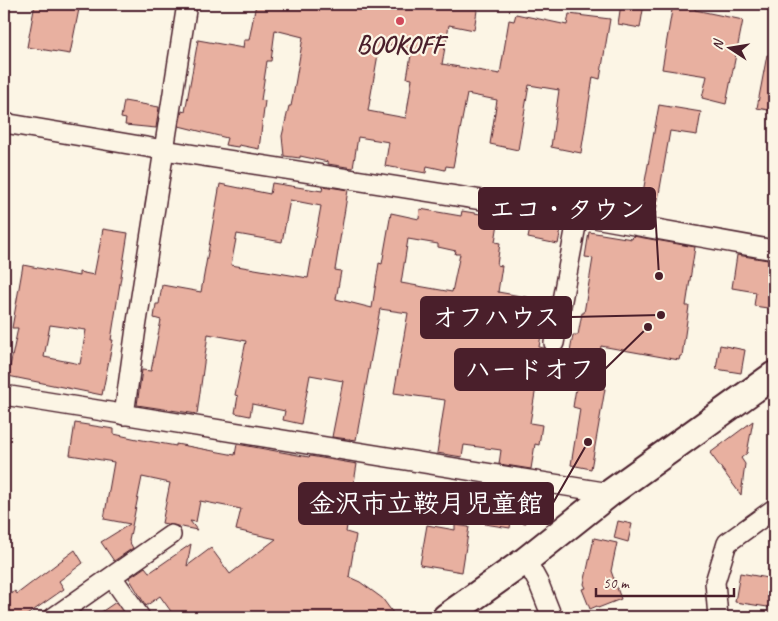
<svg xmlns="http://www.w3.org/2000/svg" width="778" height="621" font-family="Caveat,'Klee One',sans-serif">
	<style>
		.building { fill: #e8b0a0; stroke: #4a1f2b; fill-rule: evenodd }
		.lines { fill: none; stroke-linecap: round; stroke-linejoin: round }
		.street-casing { stroke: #4a1f2b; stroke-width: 22 }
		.secondary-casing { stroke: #4a1f2b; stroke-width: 30 }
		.street { stroke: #fcf5e5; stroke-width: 19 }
		.secondary { stroke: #fcf5e5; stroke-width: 26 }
		.poi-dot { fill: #d1495b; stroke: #fcf5e5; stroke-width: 2 }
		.labels { text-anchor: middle; stroke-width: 4.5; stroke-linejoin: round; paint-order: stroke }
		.poi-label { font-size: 25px; font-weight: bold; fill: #4a1f2b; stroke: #fcf5e5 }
		.leader { fill: none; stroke: #4a1f2b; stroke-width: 2 }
		.callout-dot { fill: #4a1f2b; stroke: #fcf5e5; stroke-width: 2 }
		.callout { fill: #4a1f2b; stroke: #4a1f2b; stroke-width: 2 }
		.callout-label { font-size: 26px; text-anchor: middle; font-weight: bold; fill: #fff }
	</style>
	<rect width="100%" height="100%" fill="#fcf5e5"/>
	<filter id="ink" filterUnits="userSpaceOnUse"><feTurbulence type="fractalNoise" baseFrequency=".02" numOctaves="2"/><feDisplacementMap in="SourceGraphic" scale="10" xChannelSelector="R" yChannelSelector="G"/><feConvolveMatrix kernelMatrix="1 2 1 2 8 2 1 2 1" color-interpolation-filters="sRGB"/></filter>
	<g filter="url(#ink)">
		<g class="building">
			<path d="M35 4H51L79 9 70 54 27 47Z"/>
			<path d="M256 4H478L474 30 449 25 442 64 500 74 509 20 514 21 516 14 567 25 569 14 610 19 600 79 593 77 581 153 551 147 559 90 529 85 518 150 490 144 497 100 467 94 453 167 446 166 445 170 427 166 426 173 385 166 389 142 358 137 353 168 328 164V162L300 156V158L284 156 282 136 289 106H291L294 91 303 37 275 30 271 61H267L261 100 265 101 259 149 239 145 238 147 225 145 227 138 179 126 182 111 185 112 198 40 243 48 244 40H249ZM380 43 412 49 407 78 412 79 406 118 368 111Z"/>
			<path d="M621 4H644L640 28 618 24Z"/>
			<path d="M673 4H695V10L743 20 726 104 702 98 707 76 662 69Z"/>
			<path d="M767 55 774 56V111L757 108Z"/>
			<path d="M124 101 159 107 156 128 125 125 126 119 121 118Z"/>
			<path d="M659 105 701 112 697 135 670 131 655 217 639 214Z"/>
			<path d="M272 183 322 191 323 186 348 190 335 270 341 271 336 299 372 308 379 263 382 264 391 213 419 219 420 209 461 216 462 211 499 217 495 242 500 243 497 265 502 266 498 292 543 300 540 323 543 324 539 347 544 348 547 352 552 354 562 351 570 352 573 335H578L582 313H584L593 258 585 257 589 232 632 239 633 236 695 247 686 306H689L682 356H680L679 360 601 346 595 387 605 389 591 469 571 465 580 409 573 407 576 388 537 381 530 423 542 425 539 445 535 444 531 469 499 464 501 450 464 445 462 457 437 453 445 400 394 393 408 313 380 309 356 440 332 437 343 381 310 375 301 424 283 420 285 411 252 404 250 416 235 413 238 396 235 395 246 341 208 334 197 414 137 405 142 370 151 371 161 320 154 318 156 304H159L162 285 201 292 220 184 270 194ZM290 200 321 206 308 278 231 265 237 234 282 242ZM408 239 438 244V247L456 251 455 254H460L452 292 401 283Z"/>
			<path d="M532 219 562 224 558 244 528 238Z"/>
			<path d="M103 229 128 233 111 340H113L102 395 8 376 18 328H12L23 265 79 276V272L94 275ZM50 325 86 330 80 364 44 357Z"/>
			<path d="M737 255 774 261V309L754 306 756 292 732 288Z"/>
			<path d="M720 345 745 350 741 373 716 369Z"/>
			<path d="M753 421 747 453 741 458 745 464 741 495 710 453Z"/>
			<path d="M75 423 114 429V434L137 439 176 446V444L235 455 237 444 309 457 310 456 357 464 346 532 356 535 349 577 360 582 382 598 396 617H175L160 596 146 606 129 578 145 567 149 572 152 571 191 544 187 566 211 548 230 574 276 539 236 530 241 509 200 501 196 522 190 521 197 530 162 523 170 483 142 477 129 541 133 548 114 561 101 542 130 524 104 519 114 462 70 455Z"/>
			<path d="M490 485 531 492 526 523 511 521 510 528 485 524Z"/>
			<path d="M618 521 632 524 628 542 614 538Z"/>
			<path d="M427 525 455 530V525L469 527 462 572 420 565Z"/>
			<path d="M594 538 617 543 611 571 621 599 598 608 597 606 590 609 582 589 586 588 584 584Z"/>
			<path d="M75 550 83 563 59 581 64 589 24 617H4V599L15 591 17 594Z"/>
			<path d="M740 573 774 579V608L735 602Z"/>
			<path d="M116 602 126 617H94Z"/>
		</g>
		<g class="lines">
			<g class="street-casing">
				<g id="street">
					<path d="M4 123 164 150 578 215 774 250"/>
					<path d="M554 343 578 215"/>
					<path d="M4 395 610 493"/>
					<path d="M124 415 136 328 187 4"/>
					<path d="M526 560 539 584 552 617"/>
					<path d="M112 577 140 617"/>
					<path d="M54 617 171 535"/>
					<path d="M718 617 715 582 727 543 774 509"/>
				</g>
			</g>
			<g class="secondary-casing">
				<path id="secondary" d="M446 617 526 560 610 493 774 375"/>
			</g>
			<use href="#street" class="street"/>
			<use href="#secondary" class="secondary"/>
		</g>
	</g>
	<circle class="poi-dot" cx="400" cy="21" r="5"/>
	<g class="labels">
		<g class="poi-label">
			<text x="400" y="53">BOOKOFF</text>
		</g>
	</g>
	<path class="leader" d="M659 276L655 209M661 315L571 317M648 327L605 369M588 442L553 503"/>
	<g class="callout-dot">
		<circle cx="659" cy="276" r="5"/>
		<circle cx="661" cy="315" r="5"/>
		<circle cx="648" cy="327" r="5"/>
		<circle cx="588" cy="442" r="5"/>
	</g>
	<g class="callout">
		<rect x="479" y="188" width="176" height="41" rx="5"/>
		<rect x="421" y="297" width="150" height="41" rx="5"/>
		<rect x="455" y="349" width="150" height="41" rx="5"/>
		<rect x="299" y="483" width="254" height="41" rx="5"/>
	</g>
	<g class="callout-label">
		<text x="567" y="218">エコ・タウン</text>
		<text x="496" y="326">オフハウス</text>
		<text x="530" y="378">ハードオフ</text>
		<text x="426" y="512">金沢市立鞍月児童館</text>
	</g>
	<rect width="778" height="621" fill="none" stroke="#fcf5e5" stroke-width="20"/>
	<rect x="10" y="10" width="758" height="601" fill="none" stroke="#4a1f2b" stroke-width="2" filter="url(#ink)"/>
	<g transform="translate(730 48) rotate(282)" stroke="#fcf5e5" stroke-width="4" paint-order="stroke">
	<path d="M0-4L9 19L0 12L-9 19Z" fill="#4a1f2b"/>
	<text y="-8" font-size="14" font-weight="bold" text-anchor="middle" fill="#4a1f2b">N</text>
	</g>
	<path d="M596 588v8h138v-8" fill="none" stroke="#4a1f2b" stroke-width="2.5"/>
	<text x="603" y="588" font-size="15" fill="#4a1f2b" stroke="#fcf5e5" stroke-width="4" paint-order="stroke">50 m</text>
</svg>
